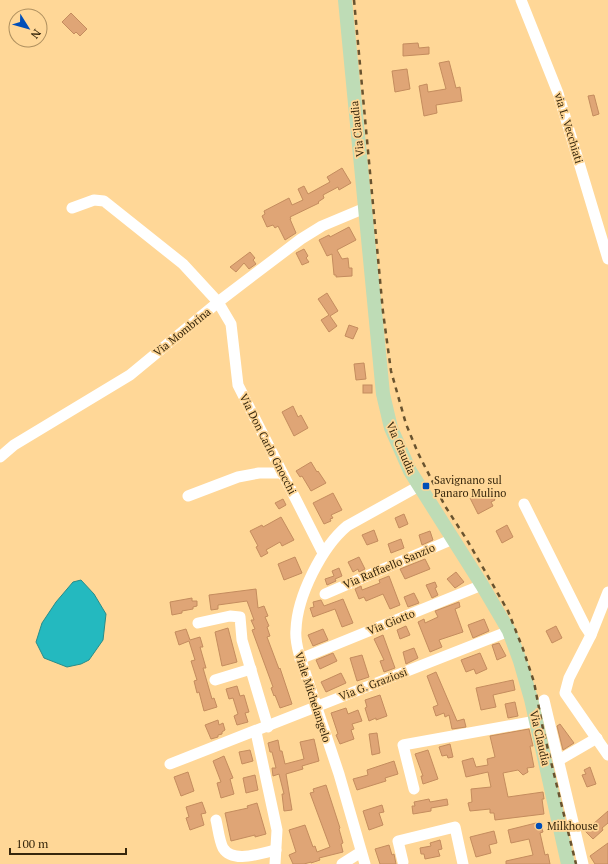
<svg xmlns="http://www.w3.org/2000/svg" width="608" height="864" font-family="'PT Serif',serif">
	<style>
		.water { fill: #24b9bf; stroke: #298d89 }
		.building { fill: #dfa576; stroke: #c48c5e }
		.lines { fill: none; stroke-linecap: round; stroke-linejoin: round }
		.minor { stroke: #fff; stroke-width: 11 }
		.major { stroke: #bedcb6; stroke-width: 14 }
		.rail { stroke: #69532f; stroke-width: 2.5; stroke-dasharray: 5 5; stroke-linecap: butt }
		.poi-dot { fill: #004eb8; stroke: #ffd797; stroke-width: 1.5 }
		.labels { text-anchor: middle; stroke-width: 3.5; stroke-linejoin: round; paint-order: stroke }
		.street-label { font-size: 11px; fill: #36260c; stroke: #ffd797 }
		.poi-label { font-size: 11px; fill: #36260c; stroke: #ffd797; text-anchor: start }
	</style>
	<rect width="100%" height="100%" fill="#ffd797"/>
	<path class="water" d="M81 580 94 594 106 614 103 640 89 660 81 664 67 667 44 658 36 642 42 623 56 602 73 582Z"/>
	<g class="building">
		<path d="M71 13 87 29 80 36 76 32 74 34 62 22Z"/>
		<path d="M418 43 419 48 429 47V54L403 56V44Z"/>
		<path d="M449 61 456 88 460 87 462 101 436 105 437 113 424 116 419 86 427 84 428 92 446 89 439 63Z"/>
		<path d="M407 69 410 89 395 92 392 71Z"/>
		<path d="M594 95 599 114 593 116 588 96Z"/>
		<path d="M342 168 351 183 339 190 338 187 323 195 324 198 318 202 319 203 290 217 291 219H290L296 233 285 240 278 226 275 228 273 225 267 227 262 216 265 214 264 211 289 198 292 205 303 200 298 189 304 186 308 194 330 182 327 177Z"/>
		<path d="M349 227 356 240 337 250 342 259 348 258 349 268H352V276L336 277V275H334L332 254 327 256 319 240 329 235 330 237Z"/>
		<path d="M304 249 308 256 306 258 309 262 302 265 296 253Z"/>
		<path d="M250 252 255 258 253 260 256 264 249 269 244 263 236 272 230 267Z"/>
		<path d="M327 293 338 311 330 316 337 326 329 332 321 320 329 315 318 299Z"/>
		<path d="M349 325 358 328 353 339 345 336Z"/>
		<path d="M364 363 366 379 356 380 354 364Z"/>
		<rect x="363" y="385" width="9" height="8"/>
		<path d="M293 406 298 417 301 415 308 428 294 436 282 412Z"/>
		<path d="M311 462 317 472 318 471 326 483 311 491 302 476 300 477 296 471Z"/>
		<path d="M485 491 487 496 491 494 495 500 491 502 493 506 478 514 470 498Z"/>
		<path d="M333 493 342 510 331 515 333 518 330 519 331 521 324 524 313 503Z"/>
		<path d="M283 499 286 505 279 509 275 503Z"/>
		<path d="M404 514 408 524 399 528 395 518Z"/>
		<path d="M281 517 294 540 282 546 280 542 266 550 268 553 261 557 256 547 258 546 250 531 262 525 263 527Z"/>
		<path d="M507 525 513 537 502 543 496 531Z"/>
		<path d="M374 530 378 541 367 545 362 535Z"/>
		<path d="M430 531 433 540 422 545 419 535Z"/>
		<path d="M401 539 404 548 391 553 388 544Z"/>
		<path d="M295 557 302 573 284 580 278 564Z"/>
		<path d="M359 557 365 569 359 572 358 569 353 572 348 562Z"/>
		<path d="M425 559 430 569 405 579 400 569Z"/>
		<path d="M339 568 342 576 335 579 336 581 327 585 325 579 334 576 332 571Z"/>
		<path d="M456 572 464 582 455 588 447 579Z"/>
		<path d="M389 576 400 605 390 609 383 594 366 601 364 597 359 599 355 589 361 586 362 590 380 583 379 580Z"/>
		<path d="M435 582 437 587 435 588 438 595 432 598 426 585Z"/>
		<path d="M256 589 258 608 264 606 268 616 265 617 269 626 267 627 270 636 267 637 279 669 280 668 292 704 280 708 275 695 274 696 271 688 273 687 252 630 255 629 251 620H254L247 601 218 605V609L211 610 209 595Z"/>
		<path d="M414 593 419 603 408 607 404 597Z"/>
		<path d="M192 598V601H197V606L193 607V609L182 611V613L172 615 170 602Z"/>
		<path d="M343 599 353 623 342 627 335 609 313 617 310 608 314 607 313 602 321 600 324 606Z"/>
		<path d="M459 602 460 607 455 609 463 632 439 640 442 647 430 652 418 622 424 619 425 623 438 617 435 611Z"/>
		<path d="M484 619 489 631 473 638 468 625Z"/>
		<path d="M406 626 410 635 400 639 397 630Z"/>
		<path d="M556 626 562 638 552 643 546 631Z"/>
		<path d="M228 628 237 662 222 666 215 632Z"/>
		<path d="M186 629 190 640 200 637 203 647H200L206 668H203L212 699 214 698 217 707 204 711 199 692 197 693 194 681 197 680 191 661 195 660 189 641 179 645 175 632Z"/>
		<path d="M323 629 328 640 313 646 308 635Z"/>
		<path d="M383 635 395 668 384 672 380 661 384 660 374 639Z"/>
		<path d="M499 643 506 656 497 660 492 645Z"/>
		<path d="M414 648 418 658 406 664 403 652Z"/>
		<path d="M333 653 337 661 320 669 316 660Z"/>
		<path d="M480 653 487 669 476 674 474 669 466 672 461 660Z"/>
		<path d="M362 655 369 677 357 681 350 658Z"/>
		<path d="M436 672 457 721 464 719 466 727 452 729 449 715 445 717 444 713 436 716 433 707 438 705 427 676Z"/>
		<path d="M341 673 346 683 326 692 321 682Z"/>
		<path d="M513 680 515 690 493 695 496 707 481 710 476 688Z"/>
		<path d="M237 686 240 696 244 695 249 712 245 713 248 722 237 725 234 716 238 714 233 698 229 699 226 689Z"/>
		<path d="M380 695 387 716 376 720V718L369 721 365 708 367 707 365 700Z"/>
		<path d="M515 702 518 716 508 718 505 704Z"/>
		<path d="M346 708 348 714 358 710 362 721 352 724 354 729 351 730 354 739 340 744 336 735 338 734 331 713Z"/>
		<path d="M218 720 219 725 223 723 225 730 222 732V734L218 735V737L211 739 205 725Z"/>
		<path d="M560 724 574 743 563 750 557 726Z"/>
		<path d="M529 729 533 746H530L534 767 527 768 528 772 523 775 518 770 503 773 508 797 543 792 544 799H542L544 814 495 820 494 813H490V809L470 811 468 803 472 802 471 789 491 787 488 772 466 777 462 761 473 758 476 767 488 765 487 759 495 757 490 736Z"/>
		<path d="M377 733 380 753 372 755 369 734Z"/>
		<path d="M314 739 319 761 302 766 303 769 286 774 292 810 284 811 282 794H284L279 774 273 776 272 768H276L272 752H270L268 743 278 740 280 751H282L285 764 304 759 300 742Z"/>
		<path d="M450 744 453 757 448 758 447 755 442 756 439 747Z"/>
		<path d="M250 750 253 761 242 764 239 752Z"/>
		<path d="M428 750 438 779 423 784 421 776H423L415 754Z"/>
		<path d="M224 756 233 778 230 779 234 794 221 798 217 783 221 782 213 761Z"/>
		<path d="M394 761 398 774 385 778 386 781 357 790 353 779 368 775 367 770Z"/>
		<path d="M590 767 596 784 587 787 582 775 586 774 584 770Z"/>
		<path d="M188 772 194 791 181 796 174 777Z"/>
		<path d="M255 775 258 790 246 793 243 778Z"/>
		<path d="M326 785 340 828 339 829 343 843 341 844 343 852 319 858 320 860 311 863V862L304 864H293L289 855 296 852 289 830 305 825 313 847 315 846 317 852 330 847 310 793 314 792 313 789Z"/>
		<path d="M429 799 430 802 447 799 448 805 431 808V811L413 814 412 806H415L414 802Z"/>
		<path d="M202 802 206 813 201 814 204 825 190 830 186 818 189 817 186 807Z"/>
		<path d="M257 803 266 834 255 837V835L231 841 225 813 248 808 247 806Z"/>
		<path d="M382 805 384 812 379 813 383 825 369 830 363 811Z"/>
		<path d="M608 811V823L602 828 603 830 593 839 585 831Z"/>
		<path d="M540 822 543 832 540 833 545 855 548 854 550 864H506V861L533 855 529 839 511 843 508 830Z"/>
		<path d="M494 831 497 843 489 845 491 853 476 857 470 837Z"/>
		<path d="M440 840 442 849 438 850 440 856 425 859 424 854H421L420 848 431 846 430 843Z"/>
		<path d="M608 843V864H595L590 856Z"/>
		<path d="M389 845 392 855 394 854 396 864H380L375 849Z"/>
	</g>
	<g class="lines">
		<g class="minor">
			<path d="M521 0 558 93 608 259"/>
			<path d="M72 208 94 200 104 201 183 264 218 302 231 324 238 385 323 553"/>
			<path d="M0 457 14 445 130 375 222 299 301 239 322 226 365 208"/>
			<path d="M188 496 238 477 259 473H282"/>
			<path d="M524 504 585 626 591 635"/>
			<path d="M608 592 591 635 569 678 565 693 608 755"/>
			<path d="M325 594 453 539"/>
			<path d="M198 623 230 616 240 617 242 640 268 727"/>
			<path d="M300 659 482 585"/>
			<path d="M215 680 251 669"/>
			<path d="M544 700 583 864"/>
			<path d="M256 732 277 830 275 864"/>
			<path d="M559 760 597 738"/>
			<path d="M170 764 509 631"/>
			<path d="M414 789 403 745 536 721"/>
			<path d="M216 820C218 828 219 840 223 848 233 864 261 853 276 850"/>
			<path d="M403 862 398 841 455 827 463 864"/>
			<path d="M342 864 361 852"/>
			<path d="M365 864 339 774 299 654C297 646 295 638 296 630 297 596 322 547 347 526L419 486"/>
		</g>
		<path class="major" d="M345 0 383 394 391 428 410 471 482 585 509 631 520 661 531 699 568 864"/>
		<path class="rail" d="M354 0 383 312 391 371 406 424 418 453 445 506 467 540 508 611 523 649 534 682 543 729 576 864"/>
	</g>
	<g class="poi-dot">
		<rect x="422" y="482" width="8" height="8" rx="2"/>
		<circle cx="539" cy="826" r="4"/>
	</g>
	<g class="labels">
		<g class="street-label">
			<text transform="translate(569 128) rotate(73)" y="4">via L. Vecchiati</text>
			<text transform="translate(357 129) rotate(-96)" y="4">Via Claudia</text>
			<text transform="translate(182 332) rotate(-39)" y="4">Via Mombrina</text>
			<text transform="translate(268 444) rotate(63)" y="4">Via Don Carlo Gnocchi</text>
			<text transform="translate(401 448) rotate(66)" y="4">Via Claudia</text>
			<text transform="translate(389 566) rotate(-23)" y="4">Via Raffaello Sanzio</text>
			<text transform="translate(391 622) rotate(-22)" y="4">Via Giotto</text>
			<text transform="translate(373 684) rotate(-21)" y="4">Via G. Graziosi</text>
			<text transform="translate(313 697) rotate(72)" y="4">Viale Michelangelo</text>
			<text transform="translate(540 738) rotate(77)" y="4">Via Claudia</text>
		</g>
		<g class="poi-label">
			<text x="434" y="484">Savignano sul<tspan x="434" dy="13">Panaro Mulino</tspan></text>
			<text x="547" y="830">Milkhouse</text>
		</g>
	</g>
	<g transform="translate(28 28) rotate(127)"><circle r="19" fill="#ffd797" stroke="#af905f"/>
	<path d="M0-3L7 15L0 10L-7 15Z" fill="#004eb8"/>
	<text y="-6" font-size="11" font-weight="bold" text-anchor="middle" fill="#36260c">N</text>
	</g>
	<path d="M10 848v6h116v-6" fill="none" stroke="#36260c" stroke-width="2"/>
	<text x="16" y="848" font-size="12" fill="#36260c" stroke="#ffd797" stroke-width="3" paint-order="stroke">100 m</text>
</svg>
